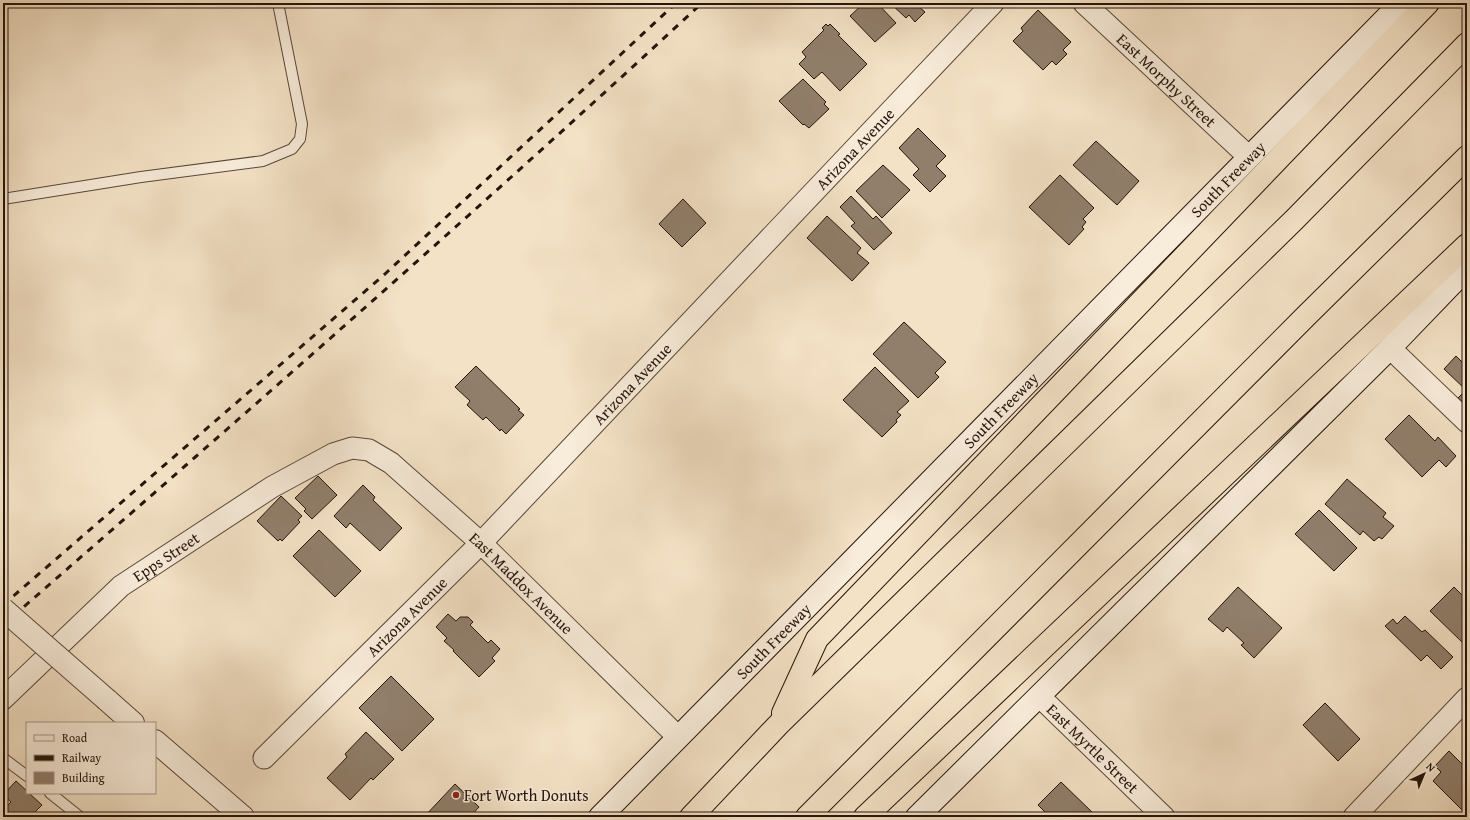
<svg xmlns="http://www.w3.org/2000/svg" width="1470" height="820" font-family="'Gentium Book Plus',serif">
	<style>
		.building { fill: #917f6c; stroke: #25140b }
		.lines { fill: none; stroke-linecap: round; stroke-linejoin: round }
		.service-casing { stroke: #59483a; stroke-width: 12 }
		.minor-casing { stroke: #59483a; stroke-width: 23 }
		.tertiary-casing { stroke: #59483a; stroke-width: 24 }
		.secondary-casing { stroke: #25140b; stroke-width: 24 }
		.motorway-casing { stroke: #25140b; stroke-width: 24 }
		.service { stroke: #f8ecda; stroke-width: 10 }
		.minor { stroke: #f8ecda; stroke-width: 21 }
		.tertiary { stroke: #f8ecda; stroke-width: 22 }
		.secondary { stroke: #f8ecda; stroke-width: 22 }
		.motorway { stroke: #f4e2c6; stroke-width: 22 }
		.rail { stroke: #25140b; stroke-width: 3; stroke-dasharray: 7 7; stroke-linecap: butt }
		.tertiary-bridge-casing { stroke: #59483a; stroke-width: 24; stroke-linecap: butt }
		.tertiary-bridge { stroke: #f8ecda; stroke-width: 22 }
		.poi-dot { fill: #8f2418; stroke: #f8ecda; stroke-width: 1.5 }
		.labels { text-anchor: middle; stroke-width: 3; stroke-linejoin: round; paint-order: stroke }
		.street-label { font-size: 16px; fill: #25140b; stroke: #f8ecda }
		.poi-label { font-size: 16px; fill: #25140b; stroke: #f8ecda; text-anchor: start }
	</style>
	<rect width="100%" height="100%" fill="#f4e2c6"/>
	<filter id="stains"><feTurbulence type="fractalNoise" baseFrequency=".005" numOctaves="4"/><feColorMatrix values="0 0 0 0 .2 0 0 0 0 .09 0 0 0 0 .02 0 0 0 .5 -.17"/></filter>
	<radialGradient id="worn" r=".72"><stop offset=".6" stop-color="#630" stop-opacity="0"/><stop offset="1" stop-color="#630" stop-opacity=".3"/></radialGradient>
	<g class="building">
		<path d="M864 3H877L896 23 875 42 850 16Z"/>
		<path d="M890 3H923L919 7 925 12 915 22 909 15 906 18Z"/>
		<path d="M1038 10 1071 42 1063 50 1067 54 1056 65 1052 61 1043 70 1013 41 1023 31 1021 28Z"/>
		<path d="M826 24 828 26 830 24 840 34 838 35 867 64 840 91 822 72 814 79 799 64 806 57 802 52 824 30 822 28Z"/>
		<path d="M803 79 826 102 824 104 829 109 809 128 804 124 803 125 779 101Z"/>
		<path d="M918 128 946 156 936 166 946 176 930 192 913 175 919 169 899 148Z"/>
		<path d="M1096 141 1139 181 1117 205 1073 165Z"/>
		<path d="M883 165 910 190 882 218 856 191Z"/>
		<path d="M1060 175 1094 208 1083 219 1086 222 1082 227 1084 229 1069 245 1029 207Z"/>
		<path d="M851 196 873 219 876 216 892 233 874 250 851 226 855 223 840 207Z"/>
		<path d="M683 199 706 223 682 247 659 224Z"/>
		<path d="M827 216 861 248 857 253 869 263 852 281 807 238Z"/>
		<path d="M904 322 946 362 935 373 939 377 918 398 873 354Z"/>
		<path d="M1456 356 1467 367V406L1458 398 1466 390 1444 369Z"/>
		<path d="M476 366 520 409 518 410 524 415 506 434 501 429 500 431 486 417 483 420 467 405 470 401 455 387Z"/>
		<path d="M875 367 909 401 897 412 901 415 896 420 897 422 882 437 843 400Z"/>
		<path d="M1409 415 1435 441 1438 437 1456 456 1446 467 1439 460 1422 477 1385 439Z"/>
		<path d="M318 476 337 495 312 519 304 511 306 509 295 498Z"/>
		<path d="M1347 479 1386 513 1383 517 1394 526 1382 539 1379 537 1374 541 1363 531 1360 535 1325 504Z"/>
		<path d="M363 485 375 497 373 500 402 528 380 551 350 523 346 528 334 516Z"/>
		<path d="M281 496 302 516 298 520 300 522 282 541 280 539 278 541 257 521Z"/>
		<path d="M1319 510 1357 548 1334 571 1295 534Z"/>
		<path d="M319 530 361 571 335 597 293 556Z"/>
		<path d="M1238 587 1282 628 1254 658 1241 645 1244 643 1227 627 1223 632 1208 619Z"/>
		<path d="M1454 587 1467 600V641L1464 644 1430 611Z"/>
		<path d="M448 614 456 621 460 617H468L473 622 470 625 488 643 491 640 500 649 492 658 495 661 479 677 453 651 454 650 444 641 447 638 436 627Z"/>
		<path d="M1405 616 1422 632 1425 630 1453 657 1441 669 1427 655 1421 661 1385 626 1393 619 1397 624Z"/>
		<path d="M391 676 434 719 402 751 359 708Z"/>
		<path d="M1325 703 1360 739 1338 761 1303 725Z"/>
		<path d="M366 732 394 759 373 780 371 778 350 800 327 778 347 757 345 754Z"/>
		<path d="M1449 751 1467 769V815L1433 781 1441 772 1435 766Z"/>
		<path d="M16 781 42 805 30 817H3V810L11 802 3 795Z"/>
		<path d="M1061 782 1094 814 1091 817H1050L1038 805Z"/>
		<path d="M455 784 479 807 470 817H424Z"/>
	</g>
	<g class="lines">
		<g class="service-casing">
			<g id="service">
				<path d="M3 199 141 177 263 161 292 149 300 139 302 124 278 3"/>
				<path d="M3 758 27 776"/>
				<path d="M50 793 80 817"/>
			</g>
		</g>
		<g class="minor-casing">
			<g id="minor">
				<path id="s1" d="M1084 3 1249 157"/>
				<path d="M1390 348 1467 422"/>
				<path id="s2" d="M1039 696 1164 817"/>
				<path id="s3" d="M3 699 121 586 272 487 333 454 352 448 369 450 391 463 481 543 678 737"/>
				<path id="s4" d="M264 758 481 543 993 3"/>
				<path d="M1354 817 1467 698"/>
			</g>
		</g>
		<g class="tertiary-casing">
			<g id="tertiary">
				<path d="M107 700 133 723"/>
				<path d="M155 741 243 817"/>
			</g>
		</g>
		<g class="secondary-casing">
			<g id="secondary">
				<path id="s5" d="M600 817 1401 3"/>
				<path d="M917 817 1390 348 1467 268"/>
			</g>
		</g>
		<g class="motorway-casing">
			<g id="motorway">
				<path d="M783 713 817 639 1428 3"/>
				<path d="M691 817 778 725 1295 219 1467 44"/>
				<path d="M807 817 1306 316 1467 157"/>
				<path d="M865 817 1467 245"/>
			</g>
		</g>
		<use href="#service" class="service"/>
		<use href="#minor" class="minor"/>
		<use href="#tertiary" class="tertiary"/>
		<use href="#secondary" class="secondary"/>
		<use href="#motorway" class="motorway"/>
		<g class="rail">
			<path d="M3 605 385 274 676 3"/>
			<path d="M3 625C238 420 473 215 702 3"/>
		</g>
		<g class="tertiary-bridge-casing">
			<path id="tertiary-bridge" d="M3 609 107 700"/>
		</g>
		<use href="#tertiary-bridge" class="tertiary-bridge"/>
	</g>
	<circle class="poi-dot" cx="456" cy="795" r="4"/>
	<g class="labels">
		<g class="street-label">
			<text dy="6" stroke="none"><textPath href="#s1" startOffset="113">East Morphy Street</textPath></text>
			<text dy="6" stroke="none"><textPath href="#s4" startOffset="849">Arizona Avenue</textPath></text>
			<text dy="6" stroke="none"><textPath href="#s5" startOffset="895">South Freeway</textPath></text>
			<text dy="6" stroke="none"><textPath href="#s4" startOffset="525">Arizona Avenue</textPath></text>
			<text dy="6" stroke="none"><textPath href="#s5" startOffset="571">South Freeway</textPath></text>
			<text dy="6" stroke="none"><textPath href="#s3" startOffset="217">Epps Street</textPath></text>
			<text dy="6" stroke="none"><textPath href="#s3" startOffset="653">East Maddox Avenue</textPath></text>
			<text dy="6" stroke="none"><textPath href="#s4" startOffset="201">Arizona Avenue</textPath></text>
			<text dy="6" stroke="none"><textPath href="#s5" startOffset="247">South Freeway</textPath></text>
			<text dy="6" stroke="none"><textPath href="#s2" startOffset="75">East Myrtle Street</textPath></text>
		</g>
		<g class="poi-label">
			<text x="464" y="801">Fort Worth Donuts</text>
		</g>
	</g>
	<rect width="1470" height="820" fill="none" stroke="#f4e2c6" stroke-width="16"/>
	<rect x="4" y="4" width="1462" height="812" fill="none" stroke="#25140b" stroke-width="2"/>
	<rect x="8" y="8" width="1454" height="804" fill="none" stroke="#25140b"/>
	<rect x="26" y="722" width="130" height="72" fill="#f8ecda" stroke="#a49687"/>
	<rect x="34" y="735" width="20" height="6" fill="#f8ecda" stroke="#a49687"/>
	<text x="62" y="742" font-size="12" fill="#25140b">Road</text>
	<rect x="34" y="755" width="20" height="6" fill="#25140b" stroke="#a49687"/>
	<text x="62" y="762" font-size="12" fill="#25140b">Railway</text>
	<rect x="34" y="772" width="20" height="12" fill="#917f6c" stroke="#a49687"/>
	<text x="62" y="782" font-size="12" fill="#25140b">Building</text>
	<g transform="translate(1424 774) rotate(44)" stroke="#f8ecda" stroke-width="3" paint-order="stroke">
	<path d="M0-3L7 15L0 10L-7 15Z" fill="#25140b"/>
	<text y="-6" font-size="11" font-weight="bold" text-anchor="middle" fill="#25140b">N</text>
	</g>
	<rect width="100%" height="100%" filter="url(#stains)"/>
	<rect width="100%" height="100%" fill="url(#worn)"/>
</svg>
